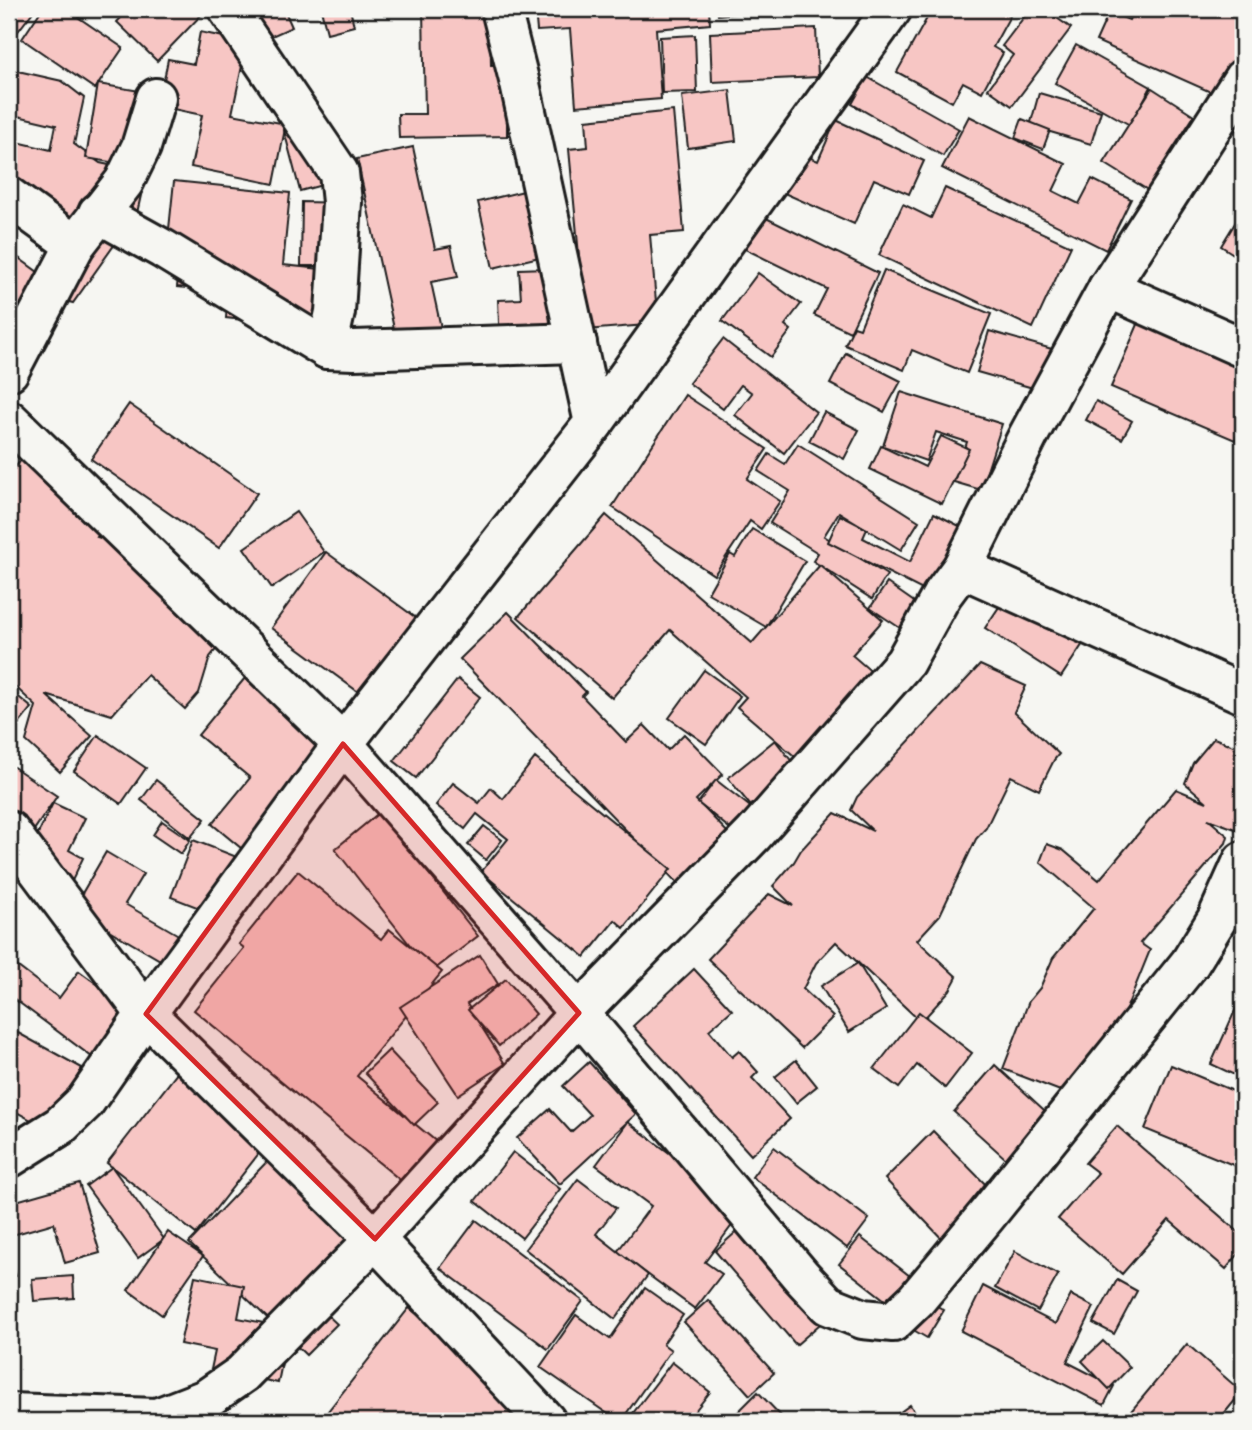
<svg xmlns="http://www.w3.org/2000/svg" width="1252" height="1430" font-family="Caveat,sans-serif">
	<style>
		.building { fill: #f7c6c4; stroke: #1c1c1c; stroke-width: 2 }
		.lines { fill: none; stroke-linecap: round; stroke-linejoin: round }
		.street-casing { stroke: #1c1c1c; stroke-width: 44 }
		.street { stroke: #f6f6f2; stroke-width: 38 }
		.marked { fill: #d62828; fill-opacity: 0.2; stroke: #d62828; stroke-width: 5; stroke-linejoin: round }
	</style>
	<rect width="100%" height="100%" fill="#f6f6f2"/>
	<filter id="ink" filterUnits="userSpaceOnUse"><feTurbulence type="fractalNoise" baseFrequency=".0143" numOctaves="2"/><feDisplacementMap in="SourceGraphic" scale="14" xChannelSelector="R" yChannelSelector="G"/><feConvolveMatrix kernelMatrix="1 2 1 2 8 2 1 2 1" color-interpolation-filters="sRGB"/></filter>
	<g filter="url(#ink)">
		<g class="building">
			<path d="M9 9H35L9 43Z"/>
			<path d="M42 9H66L123 48 95 89 22 39Z"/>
			<path d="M129 9H207L157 61 117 22Z"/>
			<path d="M251 9H284L292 27 265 39Z"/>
			<path d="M321 9H350L354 26 327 33Z"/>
			<path d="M423 9H490L491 65H515L507 101V136L399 138 398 114H425Z"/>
			<path d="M535 9H709L710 24 656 29 661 99 576 106 570 29 537 31Z"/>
			<path d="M717 9H783L718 15Z"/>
			<path d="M932 9H997L1010 16 993 47 1003 53 982 92 963 82 952 102 897 72Z"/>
			<path d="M1030 9H1044L1071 28 1012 106 988 89 1013 55 1002 46Z"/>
			<path d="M1134 9H1243V78L1233 102 1096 41 1109 12 1129 20Z"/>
			<path d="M816 28 818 77 712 82 710 33Z"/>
			<path d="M200 32 247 42 232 114 286 124 274 184 191 167 202 115 159 106 168 59 194 64Z"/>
			<path d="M695 35 697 92 662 93 660 37Z"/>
			<path d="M1076 45 1151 87 1130 125 1055 83Z"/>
			<path d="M9 69 62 81 84 98 74 144 100 163 146 173 137 213 73 303 58 299 50 335 38 352 9 330V251L45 277 51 253 33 240 39 213 9 206V140L51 150 56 125 9 114Z"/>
			<path d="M867 77 959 129 943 156 852 104Z"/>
			<path d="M98 84 158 94 146 168 86 158Z"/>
			<path d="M272 85 348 178 300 191Z"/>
			<path d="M1152 88 1214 128 1167 202 1104 163Z"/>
			<path d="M730 90 736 141 688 148 682 96Z"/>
			<path d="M1039 93 1101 111 1091 144 1030 126Z"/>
			<path d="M673 111 684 232 650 235 658 324 586 330 569 149 588 147 586 120Z"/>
			<path d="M969 116 1066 164 1053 191 1079 204 1092 179 1131 199 1106 250 942 168Z"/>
			<path d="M1022 119 1050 130 1043 149 1015 138Z"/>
			<path d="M836 120 924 161 909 194 874 179 854 224 784 193 802 154 818 161Z"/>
			<path d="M413 147 435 249 451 246 458 277 431 282 443 337 398 347 357 159Z"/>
			<path d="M174 181 290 193 283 265 351 272 345 331 226 318 228 292 177 287 180 259 166 258Z"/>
			<path d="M945 188 1071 246 1033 328 879 255 903 204 931 218Z"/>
			<path d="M532 189 548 255 493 268 478 202Z"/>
			<path d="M302 202 348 203 347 266H301Z"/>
			<path d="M1243 210V260L1221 246Z"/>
			<path d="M760 215 878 273 850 332 814 315 827 289 743 248Z"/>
			<path d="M547 268 551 343 500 345 498 300 521 299 519 269Z"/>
			<path d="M884 270 991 314 967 373 912 350 904 370 845 345 854 326 860 328Z"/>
			<path d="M758 273 801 304 785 325 791 330 771 357 722 321Z"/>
			<path d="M1145 308 1243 351V422L1235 440 1111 387Z"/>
			<path d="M989 331 1052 349 1040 390 977 372Z"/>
			<path d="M723 339 816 412 784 453 735 415 752 393 741 385 723 409 689 383Z"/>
			<path d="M846 353 901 381 884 412 830 384Z"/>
			<path d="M901 392 1002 424 981 490 954 482 967 442 936 432 926 461 883 446Z"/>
			<path d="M685 395 767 449 747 479 780 501 761 529 750 521 714 575 612 507Z"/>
			<path d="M1096 401 1132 421 1122 439 1086 420Z"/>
			<path d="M129 404 257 493 219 548 91 459Z"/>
			<path d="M824 412 859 430 844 459 809 441Z"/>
			<path d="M941 436 969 449 942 504 870 469 881 446 925 467Z"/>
			<path d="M798 444 919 521 901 550 839 512 824 536 887 575 872 599 813 561 818 553 770 523 790 491 758 471 769 454 785 464Z"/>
			<path d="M23 458 103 529 97 537 107 540 222 642 210 657 199 693 185 709 147 675 112 715 46 695 92 736 60 772 26 741 36 706 9 681V474Z"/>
			<path d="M296 512 324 552 272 588 244 548Z"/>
			<path d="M934 513 981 537 948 603 828 542 840 515 867 529 863 538 910 562Z"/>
			<path d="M606 515 752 643 820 565 883 620 852 655 881 680 806 766 737 707 746 697 670 630 612 698 518 617Z"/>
			<path d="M752 529 805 561 766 627 708 593 730 554 735 557Z"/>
			<path d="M326 552 423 623 368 699 271 628Z"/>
			<path d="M1021 574 1096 624 1061 677 985 628Z"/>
			<path d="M887 583 917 604 900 628 870 608Z"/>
			<path d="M508 612 586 692 582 696 626 742 644 725 668 750 684 734 723 774 696 800 735 840 685 891 460 659Z"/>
			<path d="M980 665 1026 686 1014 712 1059 754 1054 760 1039 790 1011 776 986 828 976 839 940 915 917 940 957 977 950 990 921 1022 836 942 816 963 803 989 833 1017 802 1048 708 959 769 894 793 906 773 886 794 862 801 850 835 813 873 831 851 810 857 797Z"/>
			<path d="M704 670 740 696 706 744 669 718Z"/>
			<path d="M245 678 335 753 259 863 212 824 250 778 198 735Z"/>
			<path d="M458 679 480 697 416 778 394 761Z"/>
			<path d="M9 689 32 708 11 734 9 732Z"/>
			<path d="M98 735 146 768 121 804 74 771Z"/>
			<path d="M1214 738 1243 750V824L1238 830 1208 819 1228 836 1226 843 1140 943 1150 950 1114 1039 1068 1094 1003 1069 1029 1001 1040 988 1053 958 1094 908 1040 862 1047 844 1063 850 1099 880 1176 789 1207 802 1185 783 1193 763Z"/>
			<path d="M775 740 800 772 754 810 728 778Z"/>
			<path d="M535 758 671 869 624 928 615 920 585 957 481 872 508 839 477 814 465 829 436 805 453 783 479 803 491 788 503 799Z"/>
			<path d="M9 764 57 796 32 833 9 818Z"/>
			<path d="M156 780 205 819 190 838 141 800Z"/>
			<path d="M716 780 772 824 754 848 698 803Z"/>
			<path d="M53 803 85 818 69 850 83 858 71 883 25 860Z"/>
			<path d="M380 812 478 936 431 972 335 849Z"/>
			<path d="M162 821 190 840 181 854 153 835Z"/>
			<path d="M484 826 502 840 486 860 468 845Z"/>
			<path d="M193 840 242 859 220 916 171 897Z"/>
			<path d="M106 852 143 874 125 904 189 941 174 968 73 909Z"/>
			<path d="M298 871 381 939 389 929 442 972 357 1076 438 1143 405 1184 194 1010 244 948 239 944Z"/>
			<path d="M480 955 498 984 467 1004 505 1064 458 1095 400 1007Z"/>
			<path d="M9 960 59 998 79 971 141 1016 104 1066 9 995Z"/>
			<path d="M858 963 886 1009 849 1032 821 986Z"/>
			<path d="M694 969 732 1010 709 1030 732 1057 739 1051 758 1072 752 1078 790 1119 751 1155 633 1026Z"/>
			<path d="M506 979 536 1014 499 1046 468 1010Z"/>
			<path d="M1243 993V1079L1211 1064Z"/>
			<path d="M919 1012 972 1053 945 1088 917 1065 899 1088 874 1069Z"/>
			<path d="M9 1028 82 1068 49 1130 9 1108Z"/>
			<path d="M389 1050 438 1102 414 1125 365 1073Z"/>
			<path d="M796 1060 817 1086 796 1103 775 1077Z"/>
			<path d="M589 1062 636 1114 560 1184 517 1138 550 1109 571 1132 590 1115 563 1086Z"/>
			<path d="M995 1065 1067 1131 1026 1177 954 1112Z"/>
			<path d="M1171 1065 1243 1095V1169L1145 1129Z"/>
			<path d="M178 1072 267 1143 196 1234 107 1163Z"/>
			<path d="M628 1122 744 1209 705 1262 722 1274 695 1309 617 1252 651 1206 596 1165Z"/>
			<path d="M1117 1126 1243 1236V1249L1226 1269 1169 1220 1122 1274 1058 1219 1098 1173 1085 1163Z"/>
			<path d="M933 1131 996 1195 946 1243 885 1179Z"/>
			<path d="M774 1147 869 1219 847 1248 752 1177Z"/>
			<path d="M278 1150 379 1249 321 1309 337 1324 306 1355 189 1243Z"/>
			<path d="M513 1152 560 1189 522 1238 475 1201Z"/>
			<path d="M112 1167 164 1239 138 1258 86 1186Z"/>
			<path d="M578 1179 616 1208 596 1234 648 1275 615 1319 525 1249Z"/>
			<path d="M79 1183 100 1253 65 1263 54 1223 9 1236V1203Z"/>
			<path d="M476 1220 583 1301 548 1349 440 1268Z"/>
			<path d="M745 1224 827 1318 796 1345 715 1251Z"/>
			<path d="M168 1232 203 1256 162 1315 128 1290Z"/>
			<path d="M860 1237 915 1280 894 1307 839 1264Z"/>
			<path d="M9 1251 16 1276 9 1278Z"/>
			<path d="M1015 1251 1058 1275 1038 1311 995 1288Z"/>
			<path d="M73 1276 74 1298 34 1301 32 1279Z"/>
			<path d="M195 1276 244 1286 238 1318 289 1328 278 1383 246 1376 209 1379 215 1351 180 1344Z"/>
			<path d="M1117 1280 1137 1291 1114 1334 1093 1323Z"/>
			<path d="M983 1286 1056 1324 1071 1295 1094 1307 1067 1362 1114 1386 1104 1405 961 1331Z"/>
			<path d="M645 1288 683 1315 663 1344 671 1350 621 1421H618L540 1367 576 1315 610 1339Z"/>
			<path d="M708 1300 774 1373 750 1395 684 1322Z"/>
			<path d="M927 1300 944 1310 927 1338 910 1328Z"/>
			<path d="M409 1308 526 1400 509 1421H395L388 1416 384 1421 321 1420Z"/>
			<path d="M1103 1341 1130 1367 1109 1389 1082 1361Z"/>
			<path d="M1187 1344 1242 1392 1218 1421H1134L1127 1416Z"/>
			<path d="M672 1362 710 1392 687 1421H627Z"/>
			<path d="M758 1392 786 1421H729Z"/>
			<path d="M910 1405 921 1421H888Z"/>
		</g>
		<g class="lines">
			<g class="street-casing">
				<g id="street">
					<path d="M228 9 339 173 342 202 335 312 327 349 354 350 577 343"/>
					<path d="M9 197 75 245"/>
					<path d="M98 213 163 249 327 349"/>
					<path d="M1108 288 1243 348"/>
					<path d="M9 371 75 245 124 182 141 147 156 98"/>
					<path d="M9 420 343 744 579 1013 801 1276 828 1305 863 1319 893 1322 916 1300 987 1215 1190 963 1217 919 1243 861"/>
					<path d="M594 423 892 9"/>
					<path d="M962 568 1243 694"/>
					<path d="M9 831 146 1014 375 1239 546 1421"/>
					<path d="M9 1158 60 1126 85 1102 146 1014 343 744 594 423 520 84 501 9"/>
					<path d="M9 1413 157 1418 206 1399 242 1374 375 1239 579 1013 754 834 905 662 942 595 962 568 1028 436 1108 288 1243 79"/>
				</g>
			</g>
			<use href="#street" class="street"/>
		</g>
	</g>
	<path class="marked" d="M343 744 579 1013 375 1239 146 1014Z"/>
	<rect width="1252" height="1430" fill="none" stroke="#f6f6f2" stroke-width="35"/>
	<rect x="18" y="18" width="1217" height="1395" fill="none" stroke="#1c1c1c" stroke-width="2.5" filter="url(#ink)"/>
</svg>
